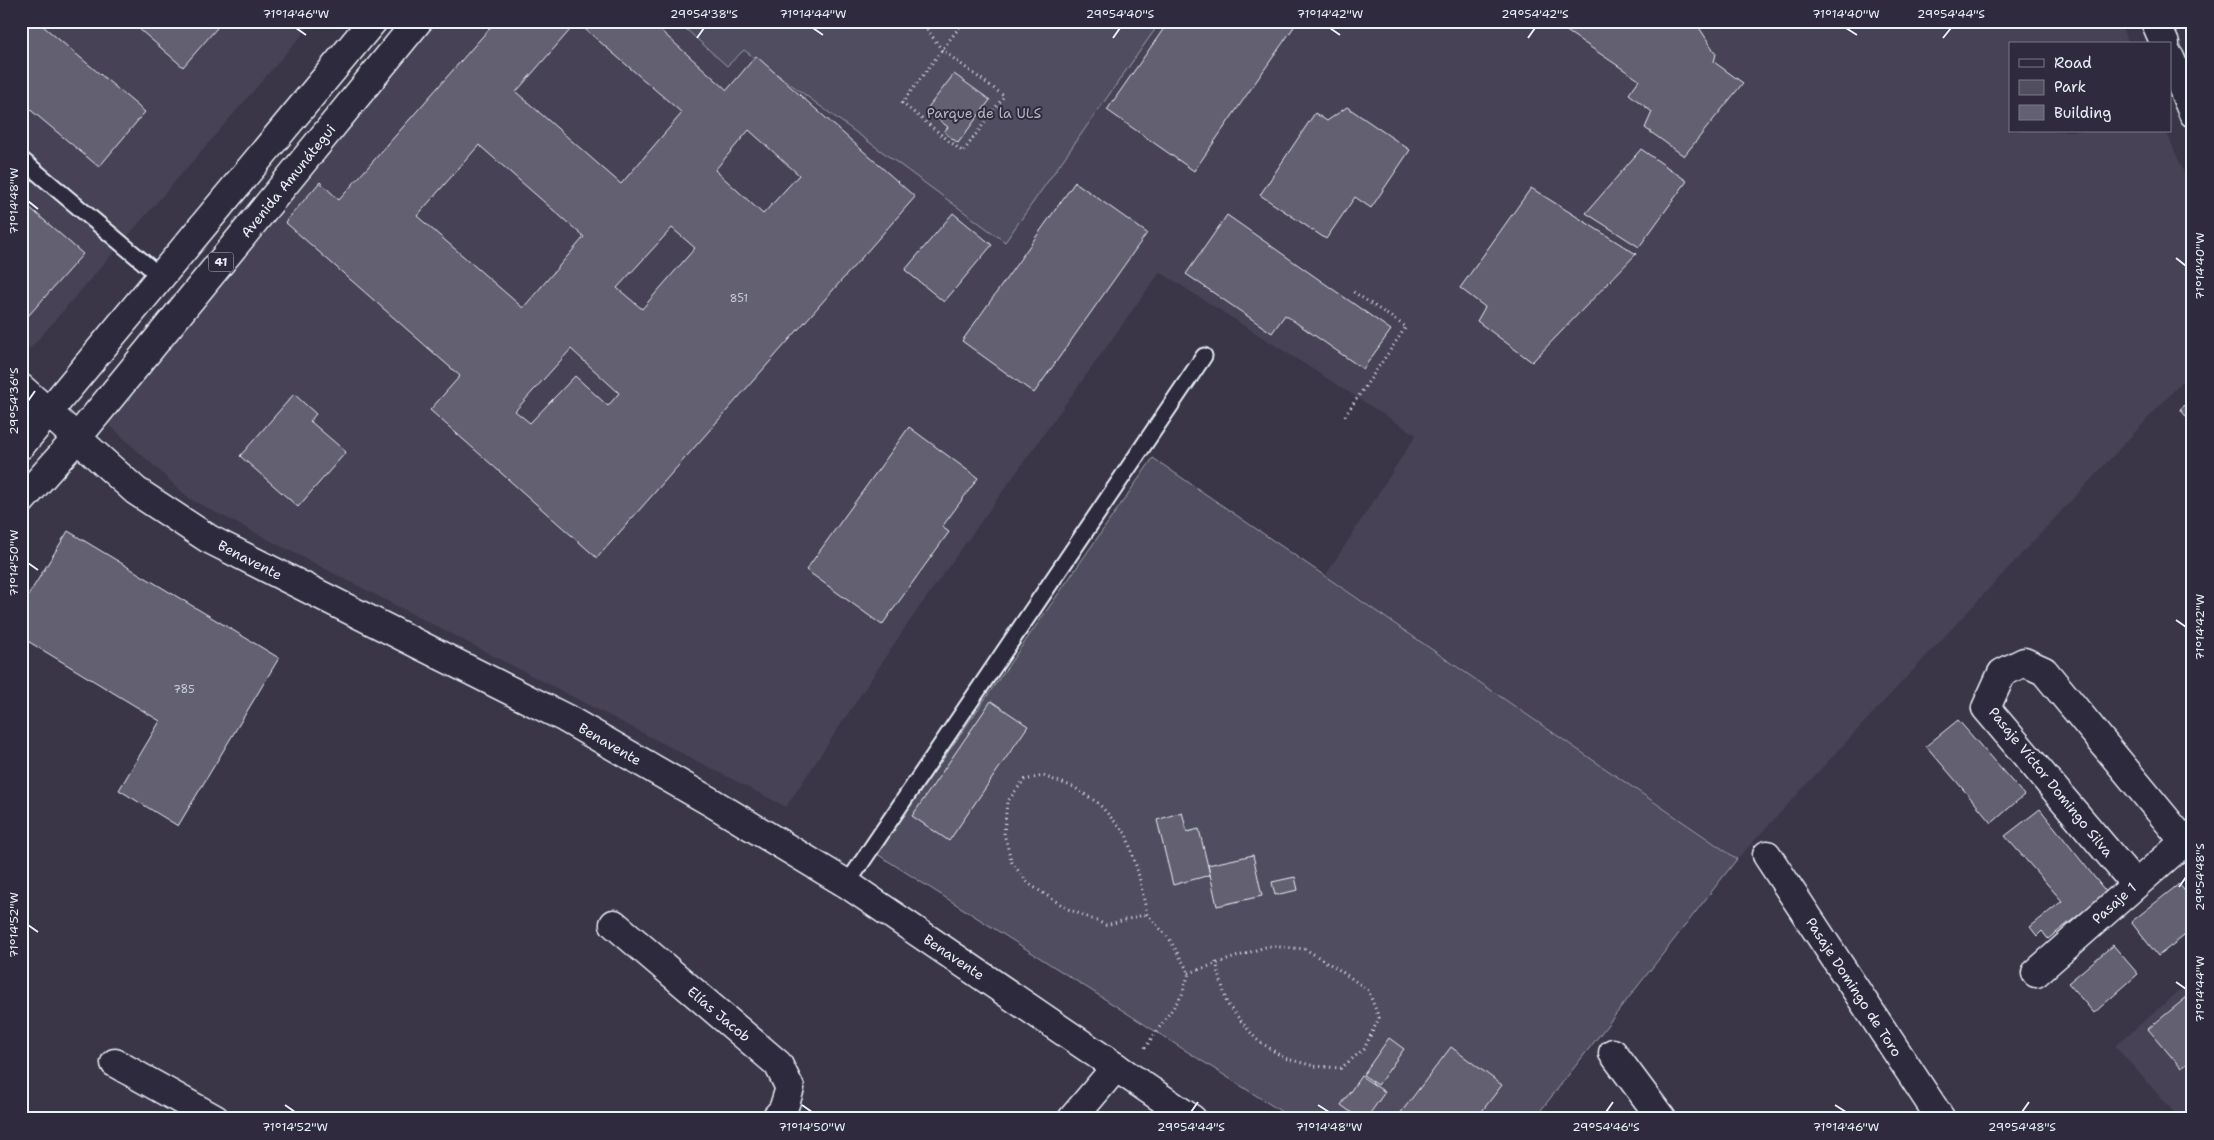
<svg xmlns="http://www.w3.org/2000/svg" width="2214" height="1140" font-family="'Shantell Sans',sans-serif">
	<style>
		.built { fill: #464354 }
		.green { fill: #504e5f; stroke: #9ca0ac }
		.building { fill: #636171; stroke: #e8f1f8; fill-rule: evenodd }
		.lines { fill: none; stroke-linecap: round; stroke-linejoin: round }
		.service-casing { stroke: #e8f1f8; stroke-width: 19 }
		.minor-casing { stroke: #e8f1f8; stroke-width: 31 }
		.secondary-casing { stroke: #e8f1f8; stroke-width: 31 }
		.primary-casing { stroke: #e8f1f8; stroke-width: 31 }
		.path { stroke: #e8f1f8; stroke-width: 3; stroke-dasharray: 1 4; stroke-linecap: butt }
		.service { stroke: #2f2a3d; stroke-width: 15 }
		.minor { stroke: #2f2a3d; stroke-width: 28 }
		.secondary { stroke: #2f2a3d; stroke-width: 28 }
		.primary { stroke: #2f2a3d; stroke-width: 28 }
		.ticks { fill: none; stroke: #e8f1f8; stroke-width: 2 }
		.labels { text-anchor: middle; stroke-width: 4; stroke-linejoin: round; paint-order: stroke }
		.number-label { font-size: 11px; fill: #c7cdd6 }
		.shield { fill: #2f2a3d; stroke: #b0b5c0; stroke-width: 1 }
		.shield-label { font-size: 12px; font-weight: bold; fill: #e8f1f8 }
		.park-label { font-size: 14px; fill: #b3b8c2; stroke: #2f2a3d }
		.street-label { font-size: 14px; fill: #e8f1f8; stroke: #2f2a3d }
		.neatline { fill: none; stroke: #e8f1f8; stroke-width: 2 }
		.ticks-label { font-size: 12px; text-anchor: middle; fill: #e8f1f8 }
	</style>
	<rect width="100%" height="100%" fill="#3a3648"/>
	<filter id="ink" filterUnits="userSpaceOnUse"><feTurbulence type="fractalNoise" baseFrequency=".02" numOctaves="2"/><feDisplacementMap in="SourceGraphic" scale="10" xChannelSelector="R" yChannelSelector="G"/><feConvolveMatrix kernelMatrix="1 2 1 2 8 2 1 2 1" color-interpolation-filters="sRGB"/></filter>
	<g filter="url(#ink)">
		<g class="built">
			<path d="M21 21H314L30 349 21 341Z"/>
			<path d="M437 21H2119L2129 44H2010V131H2166L2193 193V370L1737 859 1325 576 1416 435 1160 272 909 622 786 807 190 499 93 410Z"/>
			<path d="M2193 979V1119H2180L2115 1046Z"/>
		</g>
		<g class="green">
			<path d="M677 21H1161L1005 242 744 50 727 66Z"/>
			<path d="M1153 458 1737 859 1534 1119H1293L877 854Z"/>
		</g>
		<g class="building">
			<path d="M21 21H37L145 112 99 167 21 102Z"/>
			<path d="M130 21H223L183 67Z"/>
			<path d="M496 21H650L727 90 756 56 915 197 597 558 430 410 460 376 285 222 320 182 339 200ZM577 22 682 113 621 184 516 92ZM749 130 799 175 763 214 715 170ZM479 145 584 237 523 308 417 216ZM672 228 695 248 642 309 617 288ZM571 349 619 393 608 406 575 376 530 423 515 411Z"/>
			<path d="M1169 21H1298L1194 171 1107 110Z"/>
			<path d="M1572 21H1695L1716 54 1714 62 1743 83 1684 156 1645 128 1652 112 1629 94 1639 80 1565 30Z"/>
			<path d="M954 74 990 100 958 143 944 132 948 127 926 110Z"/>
			<path d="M1347 107 1410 150 1371 208 1355 197 1326 239 1260 195 1315 113 1327 121Z"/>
			<path d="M1641 149 1687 181 1639 247 1586 213Z"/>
			<path d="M1075 182 1147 233 1034 393 962 341Z"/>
			<path d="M1531 188 1636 254 1532 362 1477 321 1485 307 1460 288Z"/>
			<path d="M21 200 83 254 21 324Z"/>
			<path d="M953 213 992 245 944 302 905 270Z"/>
			<path d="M1227 215 1391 330 1363 369 1285 315 1272 333 1186 274Z"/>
			<path d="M294 394 316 414 310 421 346 452 298 507 240 456Z"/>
			<path d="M2193 399V425L2180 409Z"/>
			<path d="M909 427 978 478 942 527 949 532 882 625 806 570Z"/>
			<path d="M68 531 279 658 178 826 119 790 160 721 21 637V607Z"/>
			<path d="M991 701 1028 726 949 841 912 816Z"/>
			<path d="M1958 720 2024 795 1992 823 1926 746Z"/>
			<path d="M2040 809 2107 893 2048 939 2042 931 2037 936 2030 927 2062 901 2005 836Z"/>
			<path d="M1182 812 1187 832 1199 829 1210 875 1173 885 1157 820Z"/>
			<path d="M1253 855 1262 896 1217 906 1208 865Z"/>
			<path d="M1295 877 1298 890 1275 895 1272 882Z"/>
			<path d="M2179 884 2193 901V929L2158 956 2131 922Z"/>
			<path d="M2113 945 2138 974 2094 1013 2068 983Z"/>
			<path d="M2193 992V1060L2181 1068 2148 1029Z"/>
			<path d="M1389 1038 1404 1049 1378 1085 1363 1075Z"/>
			<path d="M1451 1047 1502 1085 1476 1119H1396Z"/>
			<path d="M1361 1076 1385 1092 1366 1119H1360L1341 1105Z"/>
		</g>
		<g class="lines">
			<g class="service-casing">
				<g id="service">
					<path d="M21 159 160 276"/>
					<path d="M847 884 1204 356"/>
				</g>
			</g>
			<g class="minor-casing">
				<g id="minor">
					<path d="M1767 855 1941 1119"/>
					<path d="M2135 884 1986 708 2002 673 2024 662 2044 671 2184 841"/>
					<path d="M614 924 778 1064 790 1088 783 1110 775 1119"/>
					<path d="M2036 973 2193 834"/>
					<path d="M1613 1053 1662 1119"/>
					<path d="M115 1063 215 1119"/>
					<path d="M1072 1119 1116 1067"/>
				</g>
			</g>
			<g class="secondary-casing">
				<path id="secondary" d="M21 388 136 491 209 539 565 718 711 802 847 884 1192 1119"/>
			</g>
			<g class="primary-casing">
				<g id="primary">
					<path d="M2155 21 2165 44"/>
					<path d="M2170 58 2193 113"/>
					<path d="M21 445 373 21"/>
					<path d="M21 501 77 438 418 21"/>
				</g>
			</g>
			<g class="path">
				<path d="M921 21 942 50 1004 96 963 152 902 103 964 21"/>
				<path d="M1345 416 1406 327 1352 291"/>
				<path d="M1189 973 1268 946 1305 949 1338 969 1368 990 1379 1018 1364 1049 1341 1068 1314 1066 1284 1058 1256 1039 1227 1004 1216 962"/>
				<path d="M1145 1048 1182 995 1189 973 1170 940 1147 914 1138 872 1126 834 1098 803 1074 787 1043 776 1024 780 1007 802 1004 834 1012 863 1029 884 1068 909 1106 925 1147 914"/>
			</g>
			<use href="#service" class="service"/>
			<use href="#minor" class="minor"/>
			<use href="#secondary" class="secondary"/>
			<use href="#primary" class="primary"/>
		</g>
	</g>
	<path class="ticks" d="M296 28 306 35M813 28 823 35M1330 28 1340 35M1846 28 1857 35M697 38 704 28M1113 38 1120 28M1528 38 1535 28M1943 38 1951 28M28 201 38 209M2176 258 2186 266M28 401 35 391M28 563 38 570M2176 620 2186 627M2179 887 2186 877M28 925 38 932M2176 982 2186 989M285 1105 295 1112M802 1105 812 1112M1318 1105 1329 1112M1835 1105 1846 1112M1191 1112 1198 1102M1606 1112 1613 1102M2022 1112 2029 1102"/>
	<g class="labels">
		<g class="number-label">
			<text x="739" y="302">851</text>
			<text x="184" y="693">785</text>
		</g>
		<rect class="shield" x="208.5" y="252.5" width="25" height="19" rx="4"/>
		<g class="shield-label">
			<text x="221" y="266">41</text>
		</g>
		<g class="park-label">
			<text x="984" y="118">Parque de la ULS</text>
		</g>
		<g class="street-label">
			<text transform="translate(288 181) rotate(-51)" y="5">Avenida Amunátegui</text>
			<text transform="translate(250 560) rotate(27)" y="5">Benavente</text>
			<text transform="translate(610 744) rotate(30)" y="5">Benavente</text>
			<text transform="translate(2051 782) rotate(51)" y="5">Pasaje Víctor Domingo Silva</text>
			<text transform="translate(2114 903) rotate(-42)" y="5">Pasaje 1</text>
			<text transform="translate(954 957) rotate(34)" y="5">Benavente</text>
			<text transform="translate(1854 987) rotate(57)" y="5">Pasaje Domingo de Toro</text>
			<text transform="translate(719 1014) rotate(40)" y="5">Elías Jacob</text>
		</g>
	</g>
	<rect width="2214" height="1140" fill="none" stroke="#2f2a3d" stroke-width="55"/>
	<rect x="2009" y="42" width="162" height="90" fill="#2f2a3d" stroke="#797a88"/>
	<rect x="2019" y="59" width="25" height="8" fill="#2f2a3d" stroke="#797a88"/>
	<text x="2054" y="68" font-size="15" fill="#e8f1f8">Road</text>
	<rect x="2019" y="80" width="25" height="15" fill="#504e5f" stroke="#797a88"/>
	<text x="2054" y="92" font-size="15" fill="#e8f1f8">Park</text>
	<rect x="2019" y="105" width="25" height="15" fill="#636171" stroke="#797a88"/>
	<text x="2054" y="118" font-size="15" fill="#e8f1f8">Building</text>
	<rect x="28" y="28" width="2158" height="1084" class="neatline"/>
	<g class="ticks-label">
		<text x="296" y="18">71°14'46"W</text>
		<text x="704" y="18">29°54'38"S</text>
		<text x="813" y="18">71°14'44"W</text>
		<text x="1120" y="18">29°54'40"S</text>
		<text x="1330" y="18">71°14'42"W</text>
		<text x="1535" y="18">29°54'42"S</text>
		<text x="1846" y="18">71°14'40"W</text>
		<text x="1951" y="18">29°54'44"S</text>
		<text transform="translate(14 201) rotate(-90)" y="4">71°14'48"W</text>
		<text transform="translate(2200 266) rotate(-90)" y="4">71°14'40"W</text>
		<text transform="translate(14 401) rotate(-90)" y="4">29°54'36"S</text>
		<text transform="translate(14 563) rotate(-90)" y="4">71°14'50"W</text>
		<text transform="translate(2200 627) rotate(-90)" y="4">71°14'42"W</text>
		<text transform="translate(2200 877) rotate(-90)" y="4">29°54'48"S</text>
		<text transform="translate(14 925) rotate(-90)" y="4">71°14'52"W</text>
		<text transform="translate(2200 989) rotate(-90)" y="4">71°14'44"W</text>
		<text x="295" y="1131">71°14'52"W</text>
		<text x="812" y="1131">71°14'50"W</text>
		<text x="1191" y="1131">29°54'44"S</text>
		<text x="1329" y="1131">71°14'48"W</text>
		<text x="1606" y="1131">29°54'46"S</text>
		<text x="1846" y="1131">71°14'46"W</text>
		<text x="2022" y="1131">29°54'48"S</text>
	</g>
</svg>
